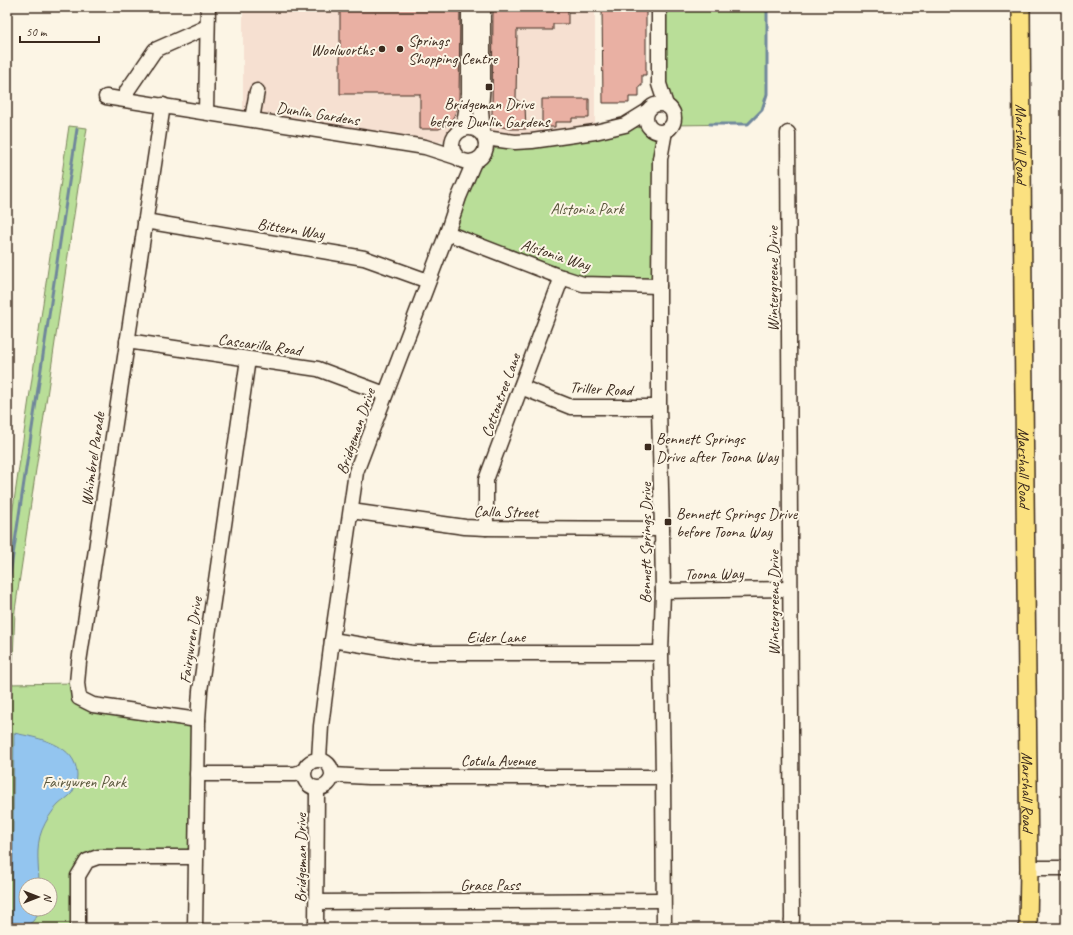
<svg xmlns="http://www.w3.org/2000/svg" width="1073" height="935" font-family="Caveat,sans-serif">
	<style>
		.built { fill: #f6e0d1 }
		.green { fill: #b9de98; stroke: #7a845b; fill-rule: evenodd }
		.water { fill: #93c5ef; stroke: #70879b }
		.lines { fill: none; stroke-linecap: round; stroke-linejoin: round }
		.stream { stroke: #70879b; stroke-width: 3 }
		.building { fill: #e9b0a3; stroke: #3b2a1e }
		.minor-casing { stroke: #3b2a1e; stroke-width: 17 }
		.major-casing { stroke: #3b2a1e; stroke-width: 20 }
		.minor { stroke: #fcf5e5; stroke-width: 14 }
		.major { stroke: #fbe180; stroke-width: 17 }
		.poi-dot { fill: #3b2a1e; stroke: #fcf5e5; stroke-width: 1.5 }
		.labels { text-anchor: middle; stroke-width: 4; stroke-linejoin: round; paint-order: stroke }
		.poi-label { font-size: 16px; fill: #3b2a1e; stroke: #fcf5e5; text-anchor: start }
		.street-label { font-size: 16px; fill: #3b2a1e; stroke: #fcf5e5 }
		.park-label { font-size: 16px; fill: #5a573c; stroke: #fcf5e5 }
	</style>
	<rect width="100%" height="100%" fill="#fcf5e5"/>
	<filter id="ink" filterUnits="userSpaceOnUse"><feTurbulence type="fractalNoise" baseFrequency=".025" numOctaves="2"/><feDisplacementMap in="SourceGraphic" scale="8" xChannelSelector="R" yChannelSelector="G"/><feConvolveMatrix kernelMatrix="1 2 1 2 8 2 1 2 1" color-interpolation-filters="sRGB"/></filter>
	<g filter="url(#ink)">
		<g class="built">
			<path d="M243 7H469V94L457 132 454 137 425 147 243 118Z"/>
			<path d="M483 7H595V132L485 138Z"/>
		</g>
		<g class="green">
			<path d="M659 7H767V94L762 110 748 124 672 125C676 117 674 110 666 105Z"/>
			<path d="M625 125 652 130 656 132 660 159 659 286 583 284 447 233 479 159 485 152 515 142Z"/>
			<path d="M69 126 87 128 15 610 13 661 7 662V549Z"/>
			<path d="M77 683 79 698 198 720 195 857 87 861 78 928H7V684ZM26 885H50V909H26Z"/>
		</g>
		<path class="water" d="M14 733C38 738 77 744 77 775 77 781 75 787 72 793 69 797 62 801 58 805 51 812 46 821 42 830 35 847 39 867 39 885H26V909H39C36 923 26 928 12 928Z"/>
		<g class="lines">
			<g class="stream">
				<path d="M710 124H748L762 110 767 94V7"/>
				<path d="M7 595 77 129"/>
				<path d="M7 655 8 661"/>
			</g>
		</g>
		<g class="building">
			<path d="M340 7H460L459 103 454 116 449 124 439 129H420V94H340Z"/>
			<path d="M493 7H568V24H553V30H517L516 99 525 106 526 129H511L502 127 498 125 493 119 492 114Z"/>
			<path d="M602 7H646V75H642V86H639V97H629V103H603Z"/>
			<path d="M542 99H589V118H572V122H555V127H542Z"/>
		</g>
		<g class="lines">
			<g class="minor-casing">
				<g id="minor">
					<path d="M659 7V84L666 105"/>
					<path d="M106 97 425 147 456 157"/>
					<path d="M127 100V91L155 50 207 27"/>
					<circle cx="660" cy="118" r="14"/>
					<path d="M163 105 79 662 77 683 79 698 93 705 198 720"/>
					<path d="M206 112 208 7"/>
					<path d="M252 119 257 91"/>
					<circle cx="469" cy="145" r="17"/>
					<path d="M463 129 469 94V7"/>
					<path d="M788 133 792 919 791 928"/>
					<path d="M483 135 481 110 483 81V7"/>
					<path d="M485 138 515 142 532 141 595 132 625 125 646 112"/>
					<path d="M145 221 364 258 428 281"/>
					<path d="M447 233 558 276 583 284 659 286"/>
					<path d="M127 341 318 369 385 394"/>
					<path d="M521 387 571 407H659"/>
					<path d="M351 511 465 527 486 528 662 529"/>
					<path d="M486 528V480L562 277"/>
					<path d="M663 591 790 589"/>
					<path d="M332 640 412 653H661"/>
					<path d="M319 759 321 726 332 640 356 472 447 233 459 197 474 162"/>
					<circle cx="318" cy="774" r="14"/>
					<path d="M197 774H295L304 771"/>
					<path d="M333 775 368 777H663"/>
					<path d="M1029 868H1066"/>
					<path d="M317 902 663 900"/>
					<path d="M78 928V876L87 861 98 857H195"/>
					<path d="M195 928 198 720 200 691 248 359"/>
					<path d="M316 928 317 789"/>
					<path d="M664 928 663 777 661 653 663 591 662 529 659 407V286L660 159 665 131"/>
				</g>
			</g>
			<g class="major-casing">
				<g id="major">
					<path id="s1" d="M1021 7 1023 301 1029 868 1028 928"/>
				</g>
			</g>
			<use href="#minor" class="minor"/>
			<use href="#major" class="major"/>
		</g>
	</g>
	<g class="poi-dot">
		<circle cx="382" cy="49" r="4"/>
		<circle cx="400" cy="49" r="4"/>
		<rect x="485" y="83" width="8" height="8" rx="2"/>
		<rect x="644" y="443" width="8" height="8" rx="2"/>
		<rect x="664" y="518" width="8" height="8" rx="2"/>
	</g>
	<g class="labels">
		<g class="poi-label">
			<text x="408" y="46">Springs<tspan x="408" dy="18">Shopping Centre</tspan></text>
			<text x="374" y="55" text-anchor="end">Woolworths</text>
			<text x="489" y="109" text-anchor="middle">Bridgeman Drive<tspan x="489" dy="18">before Dunlin Gardens</tspan></text>
			<text x="656" y="444">Bennett Springs<tspan x="656" dy="18">Drive after Toona Way</tspan></text>
			<text x="676" y="519">Bennett Springs Drive<tspan x="676" dy="18">before Toona Way</tspan></text>
		</g>
		<g class="street-label">
			<text transform="translate(318 113) rotate(9)" y="6">Dunlin Gardens</text>
			<text dy="6" stroke="none"><textPath href="#s1" startOffset="137">Marshall Road</textPath></text>
			<text transform="translate(291 228) rotate(9)" y="6">Bittern Way</text>
			<text transform="translate(556 254) rotate(18)" y="6">Alstonia Way</text>
			<text transform="translate(772 279) rotate(-90)" y="6">Wintergreene Drive</text>
			<text transform="translate(260 344) rotate(8)" y="6">Cascarilla Road</text>
			<text transform="translate(601 388) rotate(3)" y="6">Triller Road</text>
			<text transform="translate(500 395) rotate(-70)" y="6">Cottontree Lane</text>
			<text transform="translate(355 431) rotate(-71)" y="6">Bridgeman Drive</text>
			<text transform="translate(92 459) rotate(-82)" y="6">Whimbrel Parade</text>
			<text dy="6" stroke="none"><textPath href="#s1" startOffset="461">Marshall Road</textPath></text>
			<text transform="translate(506 511) rotate(1)" y="6">Calla Street</text>
			<text transform="translate(645 543) rotate(-90)" y="6">Bennett Springs Drive</text>
			<text transform="translate(714 573) rotate(-1)" y="6">Toona Way</text>
			<text transform="translate(773 603) rotate(-90)" y="6">Wintergreene Drive</text>
			<text x="496" y="642">Eider Lane</text>
			<text transform="translate(190 640) rotate(-82)" y="6">Fairywren Drive</text>
			<text x="498" y="766">Cotula Avenue</text>
			<text dy="6" stroke="none"><textPath href="#s1" startOffset="785">Marshall Road</textPath></text>
			<text transform="translate(300 858) rotate(-90)" y="6">Bridgeman Drive</text>
			<text x="490" y="890">Grace Pass</text>
		</g>
		<g class="park-label">
			<text x="587" y="214">Alstonia Park</text>
			<text x="84" y="787">Fairywren Park</text>
		</g>
	</g>
	<rect width="1073" height="935" fill="none" stroke="#fcf5e5" stroke-width="24"/>
	<rect x="12" y="12" width="1049" height="911" fill="none" stroke="#3b2a1e" stroke-width="1.5" filter="url(#ink)"/>
	<g transform="translate(38 897) rotate(90)"><circle r="19" fill="#fcf5e5" stroke="#afa495"/>
	<path d="M0-3L7 15L0 10L-7 15Z" fill="#3b2a1e"/>
	<text y="-6" font-size="11" font-weight="bold" text-anchor="middle" fill="#3b2a1e">N</text>
	</g>
	<path d="M20 36v6h79v-6" fill="none" stroke="#3b2a1e" stroke-width="2"/>
	<text x="26" y="36" font-size="12" fill="#3b2a1e" stroke="#fcf5e5" stroke-width="3" paint-order="stroke">50 m</text>
</svg>
